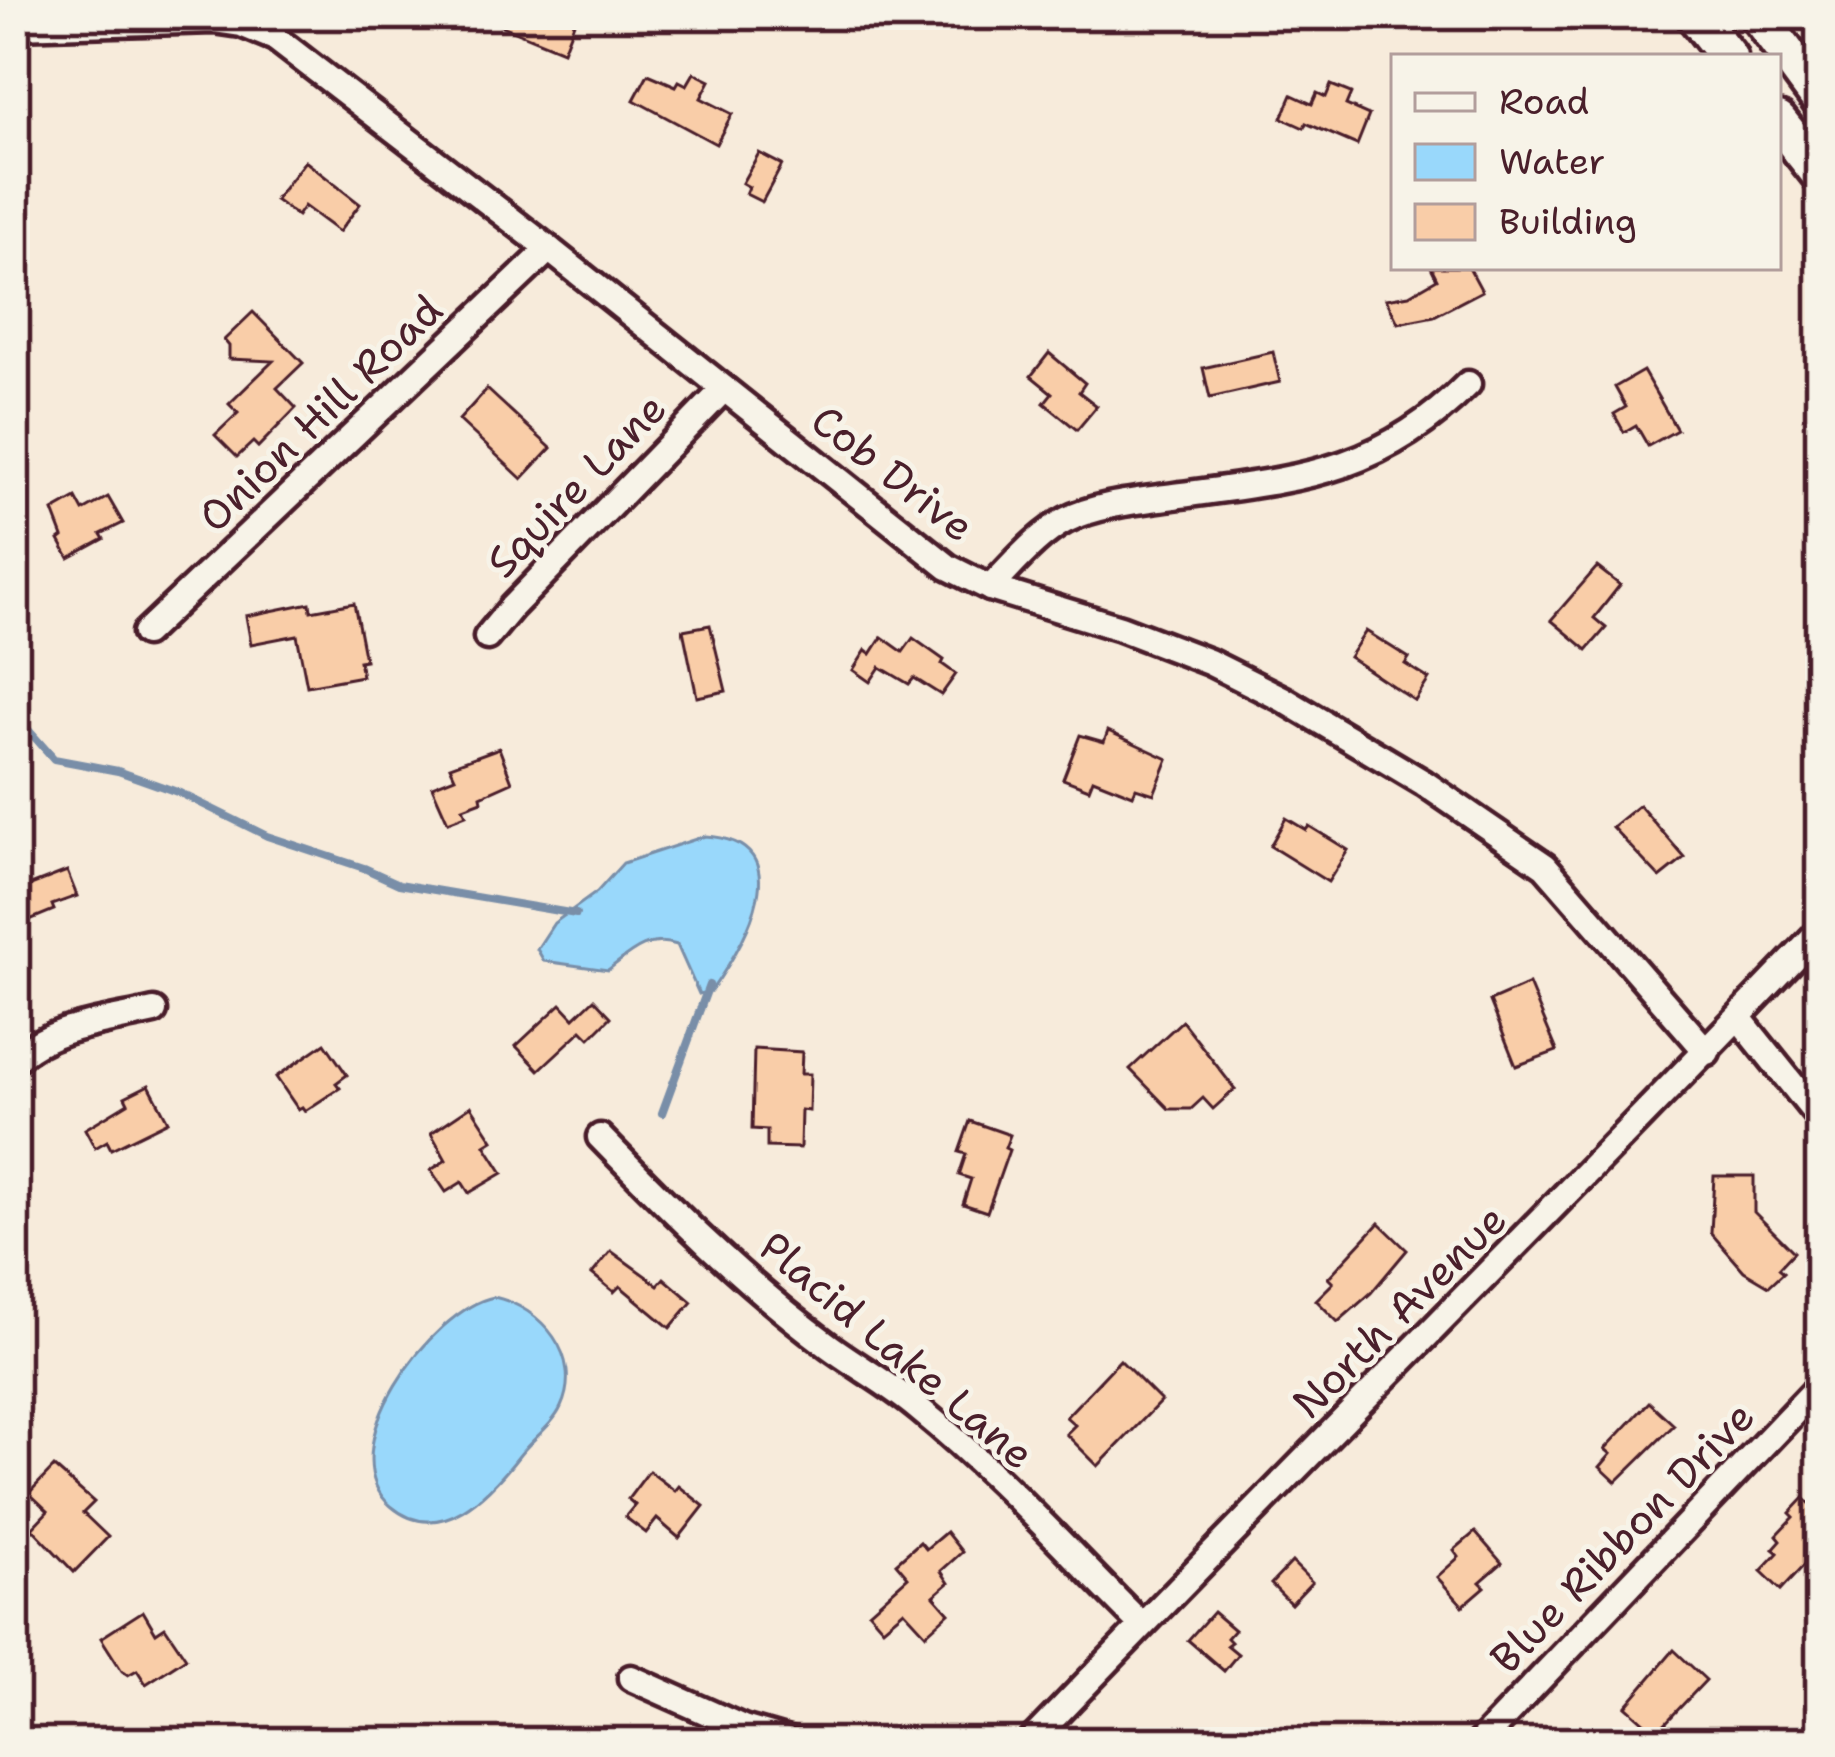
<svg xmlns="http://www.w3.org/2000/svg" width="1835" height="1757" font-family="'Shantell Sans',sans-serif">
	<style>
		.water { fill: #99d8fb; stroke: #798ea8; stroke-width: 3 }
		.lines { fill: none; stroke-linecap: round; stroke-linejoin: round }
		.stream { stroke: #798ea8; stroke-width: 8 }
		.building { fill: #f9cda8; stroke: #4a1f2b; stroke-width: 3 }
		.minor-casing { stroke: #4a1f2b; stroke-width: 33 }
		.highway-casing { stroke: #4a1f2b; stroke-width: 45 }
		.minor { stroke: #f7f3e8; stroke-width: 24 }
		.highway { stroke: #f7f3e8; stroke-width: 36 }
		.labels { text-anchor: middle; stroke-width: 10; stroke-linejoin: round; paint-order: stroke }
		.street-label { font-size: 42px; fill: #4a1f2b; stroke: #f7f3e8 }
	</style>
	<rect width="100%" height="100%" fill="#f7ebdb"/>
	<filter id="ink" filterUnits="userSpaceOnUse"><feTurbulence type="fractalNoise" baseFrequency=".00833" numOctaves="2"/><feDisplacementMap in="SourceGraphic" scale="24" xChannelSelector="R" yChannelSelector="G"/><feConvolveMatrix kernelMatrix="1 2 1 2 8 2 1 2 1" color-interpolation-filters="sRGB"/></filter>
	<g filter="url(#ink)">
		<g class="water">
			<path d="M705 836C805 842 743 946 711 991L699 994 677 945C648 935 630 953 608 970L544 961 537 949 554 923 597 892 623 863Z"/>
			<path d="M494 1297C541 1307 584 1357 561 1407 553 1425 531 1440 519 1456 490 1493 440 1548 391 1506 327 1451 432 1309 494 1297Z"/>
		</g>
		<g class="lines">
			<g class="stream">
				<path d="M15 715 54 759 118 771 180 793 267 836 364 868 399 884 576 914"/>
				<path d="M662 1113 709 985"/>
			</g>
		</g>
		<g class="building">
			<path d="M475 15H577L563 51Z"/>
			<path d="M694 73 710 81 701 98 732 114 716 144 634 100 648 74 676 86 679 81 687 85Z"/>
			<path d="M1331 85 1351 93 1346 105 1369 115 1357 145 1306 123 1304 128 1282 118 1292 95 1312 104 1317 93 1326 97Z"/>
			<path d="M759 153 782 165 762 202 746 194 749 187 742 183Z"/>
			<path d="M305 161 360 204 339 232 304 206 297 216 275 200Z"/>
			<path d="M1431 267H1469L1482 291 1434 316 1398 323 1386 299 1409 295 1437 279Z"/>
			<path d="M253 312 303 363 277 388 296 408 258 447 253 442 237 457 215 435 238 413 229 404 273 361 229 359V346L224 340Z"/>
			<path d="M1273 352 1280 382 1210 398 1203 368Z"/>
			<path d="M1049 353 1085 383 1079 392 1097 406 1077 430 1044 403 1052 393 1031 376Z"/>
			<path d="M1643 371 1677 430 1648 446 1636 425 1624 432 1614 414 1626 407 1615 387Z"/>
			<path d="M487 389 551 448 522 479 459 420Z"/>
			<path d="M108 497 123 523 101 534 104 539 69 558 59 540 63 537 53 511 76 498 83 511Z"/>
			<path d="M1597 567 1620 585 1594 618 1606 628 1587 650 1551 620Z"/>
			<path d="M310 603 311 611 354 603 365 660 359 661 362 676 307 686 297 635 251 644 246 616Z"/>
			<path d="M710 625 726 691 697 697 683 630Z"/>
			<path d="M1366 631 1409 658 1405 664 1429 679 1415 701 1349 657Z"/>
			<path d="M882 637 903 652 913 638 944 660 942 664 956 674 941 695 914 678 909 684 880 667 870 682 853 670 866 650 871 654Z"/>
			<path d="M1108 731 1168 759 1154 794 1136 788 1133 795 1093 779 1089 789 1063 779 1080 735 1104 742Z"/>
			<path d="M499 748 512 782 481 796 482 801 463 808 466 815 448 822 432 786 455 777 450 766Z"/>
			<path d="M1639 805 1685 858 1660 878 1612 827Z"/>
			<path d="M1286 818 1306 830 1309 826 1348 850 1328 882 1270 846Z"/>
			<path d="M67 871 77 896 52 905 54 910 15 926V891Z"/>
			<path d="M1529 984 1557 1051 1516 1066 1490 1001Z"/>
			<path d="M594 999 611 1017 590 1038 582 1030 539 1070 516 1046 561 1004 574 1018Z"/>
			<path d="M1182 1021 1235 1089 1213 1109 1203 1098 1191 1109H1169L1130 1069Z"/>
			<path d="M325 1043 347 1075 336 1083 340 1088 305 1111 302 1107 298 1109 276 1077Z"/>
			<path d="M754 1049 802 1052 801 1074H810L809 1111 801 1110 800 1148 767 1147V1130L752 1129Z"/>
			<path d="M149 1085 168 1121 111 1149 107 1141 95 1148 85 1129 128 1103 125 1097Z"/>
			<path d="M471 1106 493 1140 485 1145 503 1173 469 1193 462 1182 446 1192 431 1170 446 1160 431 1133Z"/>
			<path d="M970 1121 1010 1135 1005 1148 1009 1150 987 1212 963 1204 971 1179 959 1175 966 1154 959 1152Z"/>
			<path d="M1714 1176H1754V1212L1794 1252 1779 1268 1784 1272 1769 1286 1744 1271 1711 1233Z"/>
			<path d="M1379 1223 1407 1250 1371 1293 1338 1322 1316 1300 1333 1283 1328 1278Z"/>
			<path d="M611 1251 658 1285 664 1278 692 1302 670 1328 620 1286 614 1292 592 1274Z"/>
			<path d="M1120 1360 1161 1401 1098 1466 1066 1434 1075 1425 1066 1417Z"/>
			<path d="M1649 1402 1674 1425 1616 1482 1600 1467 1611 1454 1605 1449Z"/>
			<path d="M54 1467 94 1502 83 1513 108 1537 74 1572 32 1528 48 1511 29 1493Z"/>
			<path d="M649 1471 675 1491 679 1486 704 1506 679 1538 657 1519 646 1533 625 1517 635 1505 628 1499Z"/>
			<path d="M1804 1498 1820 1513V1574L1807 1562 1781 1590 1761 1571 1778 1553 1773 1549 1781 1540 1777 1535 1794 1517 1790 1513Z"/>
			<path d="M946 1532 962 1552 941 1571 949 1583 934 1596 949 1613 926 1634 904 1610 883 1628 869 1612 908 1577 896 1563 920 1542 926 1549Z"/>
			<path d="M1475 1532 1502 1563 1480 1582 1485 1587 1463 1606 1437 1577 1459 1557 1454 1550Z"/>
			<path d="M1292 1562 1312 1582 1291 1604 1271 1584Z"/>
			<path d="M143 1611 156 1633 165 1627 186 1658 146 1684 137 1670 128 1675 122 1671 101 1638Z"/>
			<path d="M1213 1612 1234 1630 1227 1638 1231 1642 1227 1645 1238 1654 1224 1671 1188 1640Z"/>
			<path d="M1674 1650 1706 1680 1656 1733 1626 1706Z"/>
		</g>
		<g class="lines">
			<g class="minor-casing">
				<g id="minor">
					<path d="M15 26 214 20 241 24 275 38 549 249 948 567 990 588 1120 628 1209 662 1283 699 1424 783 1545 866 1707 1052"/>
					<path d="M990 588C1014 564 1036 536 1066 520 1098 504 1139 501 1174 496 1294 479 1378 475 1468 384"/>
					<path d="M145 633 549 249"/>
					<path d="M487 637 512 607 724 389"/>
					<path d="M1739 1018 1820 1119"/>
					<path d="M15 1060C49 1026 108 1022 154 1011"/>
					<path d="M600 1137C672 1211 746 1285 829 1346 859 1368 891 1385 919 1409 999 1474 1069 1553 1142 1625"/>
					<path d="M631 1678 743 1728 792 1742"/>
					<path d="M1030 1742C1291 1469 1560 1205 1820 931"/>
					<path d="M1480 1742 1820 1385"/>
				</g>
			</g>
			<g class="highway-casing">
				<g id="highway">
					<path d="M1695 15 1728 57"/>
					<path d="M1758 15 1820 99"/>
					<path d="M1778 121 1820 174"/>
				</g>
			</g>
			<use href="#minor" class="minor"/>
			<use href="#highway" class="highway"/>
		</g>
	</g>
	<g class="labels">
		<g class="street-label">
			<text transform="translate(320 413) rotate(-44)" y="15">Onion Hill Road</text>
			<text transform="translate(893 473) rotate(38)" y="15">Cob Drive</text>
			<text transform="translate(576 485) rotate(-46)" y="15">Squire Lane</text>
			<text transform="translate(1399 1311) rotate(-45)" y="15">North Avenue</text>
			<text transform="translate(897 1350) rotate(40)" y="15">Placid Lake Lane</text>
			<text transform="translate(1622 1537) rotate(-46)" y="15">Blue Ribbon Drive</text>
		</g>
	</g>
	<rect width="1835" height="1757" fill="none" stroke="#f7f3e8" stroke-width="60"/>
	<rect x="30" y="30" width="1775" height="1697" fill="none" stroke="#4a1f2b" stroke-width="4.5" filter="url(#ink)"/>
	<rect x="1391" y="54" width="390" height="216" fill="#f7f3e8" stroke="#b29e9c" stroke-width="3"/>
	<rect x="1415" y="93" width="60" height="18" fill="#f7f3e8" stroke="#b29e9c" stroke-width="3"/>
	<text x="1499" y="114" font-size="36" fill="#4a1f2b">Road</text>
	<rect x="1415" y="144" width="60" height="36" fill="#99d8fb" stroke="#b29e9c" stroke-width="3"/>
	<text x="1499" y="174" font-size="36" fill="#4a1f2b">Water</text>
	<rect x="1415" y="204" width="60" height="36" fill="#f9cda8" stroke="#b29e9c" stroke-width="3"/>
	<text x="1499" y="234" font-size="36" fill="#4a1f2b">Building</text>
</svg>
